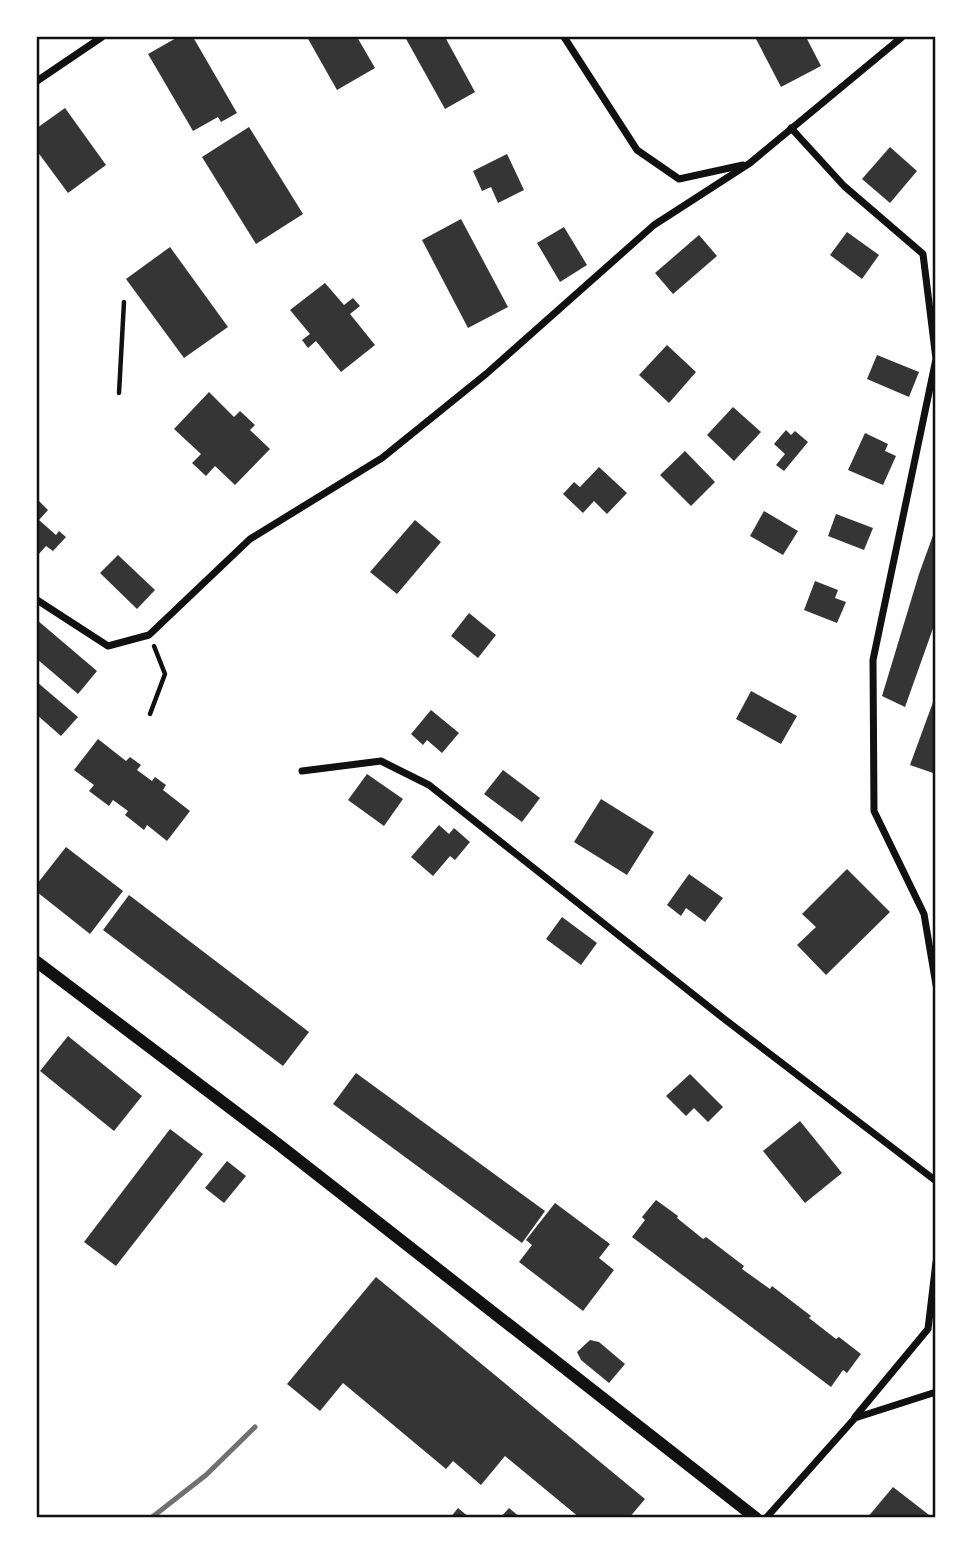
<svg xmlns="http://www.w3.org/2000/svg" width="973" height="1555" font-family="'IBM Plex Sans',sans-serif">
	<style>
		.building { fill: #353535 }
		.lines { fill: none; stroke-linecap: round; stroke-linejoin: round }
		.path { stroke: #111; stroke-width: 4.5 }
		.minor { stroke: #111; stroke-width: 7 }
		.tertiary { stroke: #111; stroke-width: 12 }
		.rail { stroke: #707070; stroke-width: 5 }
		.neatline { fill: none; stroke: #111; stroke-width: 2.5 }
	</style>
	<rect width="100%" height="100%" fill="#fff"/>
	<g class="building">
		<path d="M178 37H193L237 113 221 122 218 117 193 131 148 54Z"/>
		<path d="M307 37H357L375 68 337 90Z"/>
		<path d="M405 37H445L475 92 445 109Z"/>
		<path d="M755 37H806L821 66 781 87Z"/>
		<path d="M65 108 106 165 68 193 37 151V128Z"/>
		<path d="M249 127 303 214 256 244 202 157Z"/>
		<path d="M890 147 917 171 890 203 862 179Z"/>
		<path d="M507 154 524 190 498 203 491 187 482 191 473 171Z"/>
		<path d="M461 219 508 307 468 328 422 240Z"/>
		<path d="M564 227 587 265 560 282 537 243Z"/>
		<path d="M847 232 879 255 862 279 830 255Z"/>
		<path d="M699 235 717 256 673 294 655 273Z"/>
		<path d="M170 247 228 327 184 358 126 279Z"/>
		<path d="M325 283 344 305 353 298 360 306 350 314 375 345 341 372 316 341 308 348 302 340 310 334 290 310Z"/>
		<path d="M667 345 696 372 669 403 639 375Z"/>
		<path d="M877 355 919 372 909 397 867 379Z"/>
		<path d="M209 392 234 417 240 411 255 425 250 430 270 449 235 485 215 466 206 476 192 463 201 454 174 429Z"/>
		<path d="M733 407 761 432 734 461 707 435Z"/>
		<path d="M786 430 791 435 795 431 808 442 784 471 776 465 785 454 774 444Z"/>
		<path d="M865 433 888 444 885 451 896 456 883 485 848 470Z"/>
		<path d="M685 451 715 482 691 506 660 475Z"/>
		<path d="M599 467 627 493 607 514 594 501 583 513 563 494 574 482 580 487Z"/>
		<path d="M37 499 48 510 39 520 56 535 59 531 66 537 53 551 46 546 37 556Z"/>
		<path d="M764 511 798 531 783 555 750 536Z"/>
		<path d="M836 514 873 528 864 550 828 536Z"/>
		<path d="M415 520 441 542 397 594 370 572Z"/>
		<path d="M936 527V620L905 707 882 696 919 574Z"/>
		<path d="M118 555 155 590 137 609 100 573Z"/>
		<path d="M815 581 838 590 835 598 846 602 837 623 804 610Z"/>
		<path d="M469 613 496 635 478 658 451 636Z"/>
		<path d="M37 620 97 671 78 694 37 659Z"/>
		<path d="M37 682 78 717 61 736 37 715Z"/>
		<path d="M751 691 797 716 781 744 736 719Z"/>
		<path d="M936 694V764L933 773 910 765Z"/>
		<path d="M431 710 459 733 442 753 427 740 423 745 411 734Z"/>
		<path d="M98 739 126 761 130 757 141 765 137 770 152 781 155 777 166 785 163 790 190 811 167 841 147 825 144 830 125 815 128 811 113 800 109 806 89 791 94 785 74 770Z"/>
		<path d="M503 770 540 798 522 822 484 794Z"/>
		<path d="M367 774 403 799 384 826 348 800Z"/>
		<path d="M601 799 654 832 627 875 574 842Z"/>
		<path d="M439 825 449 834 454 828 470 842 455 860 450 856 433 876 411 857Z"/>
		<path d="M66 847 123 891 90 934 37 892V884Z"/>
		<path d="M847 869 890 912 826 975 797 945 816 927 802 914Z"/>
		<path d="M689 874 723 898 705 922 686 908 681 916 667 905Z"/>
		<path d="M129 895 309 1032 283 1066 103 930Z"/>
		<path d="M562 917 597 943 581 965 546 939Z"/>
		<path d="M68 1036 142 1096 114 1131 40 1071Z"/>
		<path d="M356 1073 545 1211 522 1243 333 1104Z"/>
		<path d="M690 1074 723 1107 708 1122 694 1108 686 1116 666 1096Z"/>
		<path d="M800 1121 842 1173 805 1203 763 1151Z"/>
		<path d="M170 1129 203 1154 116 1266 84 1242Z"/>
		<path d="M227 1161 246 1176 224 1203 205 1188Z"/>
		<path d="M656 1200 678 1216 677 1218 703 1239 706 1237 744 1266 742 1269 770 1289 772 1286 811 1316 809 1318 836 1339 839 1337 861 1354 847 1373 843 1370 831 1387 632 1237 645 1220 642 1217Z"/>
		<path d="M555 1203 610 1244 599 1258 614 1270 583 1311 519 1262 532 1245 526 1240Z"/>
		<path d="M376 1277 645 1499 629 1518H580L505 1456 481 1485 453 1461 446 1469 343 1383 320 1411 287 1384Z"/>
		<path d="M590 1340 599 1342 625 1364 609 1383 581 1360 577 1352Z"/>
		<path d="M893 1487 933 1518H867Z"/>
		<path d="M458 1508 470 1518H450Z"/>
		<path d="M509 1508 521 1518H500Z"/>
	</g>
	<g class="lines">
		<g class="path">
			<path d="M119 393 124 302"/>
			<path d="M150 714 165 674 154 646"/>
		</g>
		<g class="minor">
			<path d="M564 37 637 150 679 179 743 165"/>
			<path d="M37 81 102 37"/>
			<path d="M791 128 844 186 923 254 936 359 873 660 874 811 924 914 936 985"/>
			<path d="M37 600 108 646 149 635 250 539 382 458 486 374 654 225 750 163 902 37"/>
			<path d="M302 771 381 761 429 785 723 1018 936 1181"/>
			<path d="M855 1417 928 1329 936 1262"/>
			<path d="M766 1518 855 1418 936 1392"/>
		</g>
		<path class="tertiary" d="M37 962 278 1144 756 1518"/>
		<path class="rail" d="M151 1518 206 1475 255 1427"/>
	</g>
	<rect width="973" height="1555" fill="none" stroke="#ffffff" stroke-width="77"/>
	<rect x="38" y="38" width="896" height="1478" class="neatline"/>
</svg>
